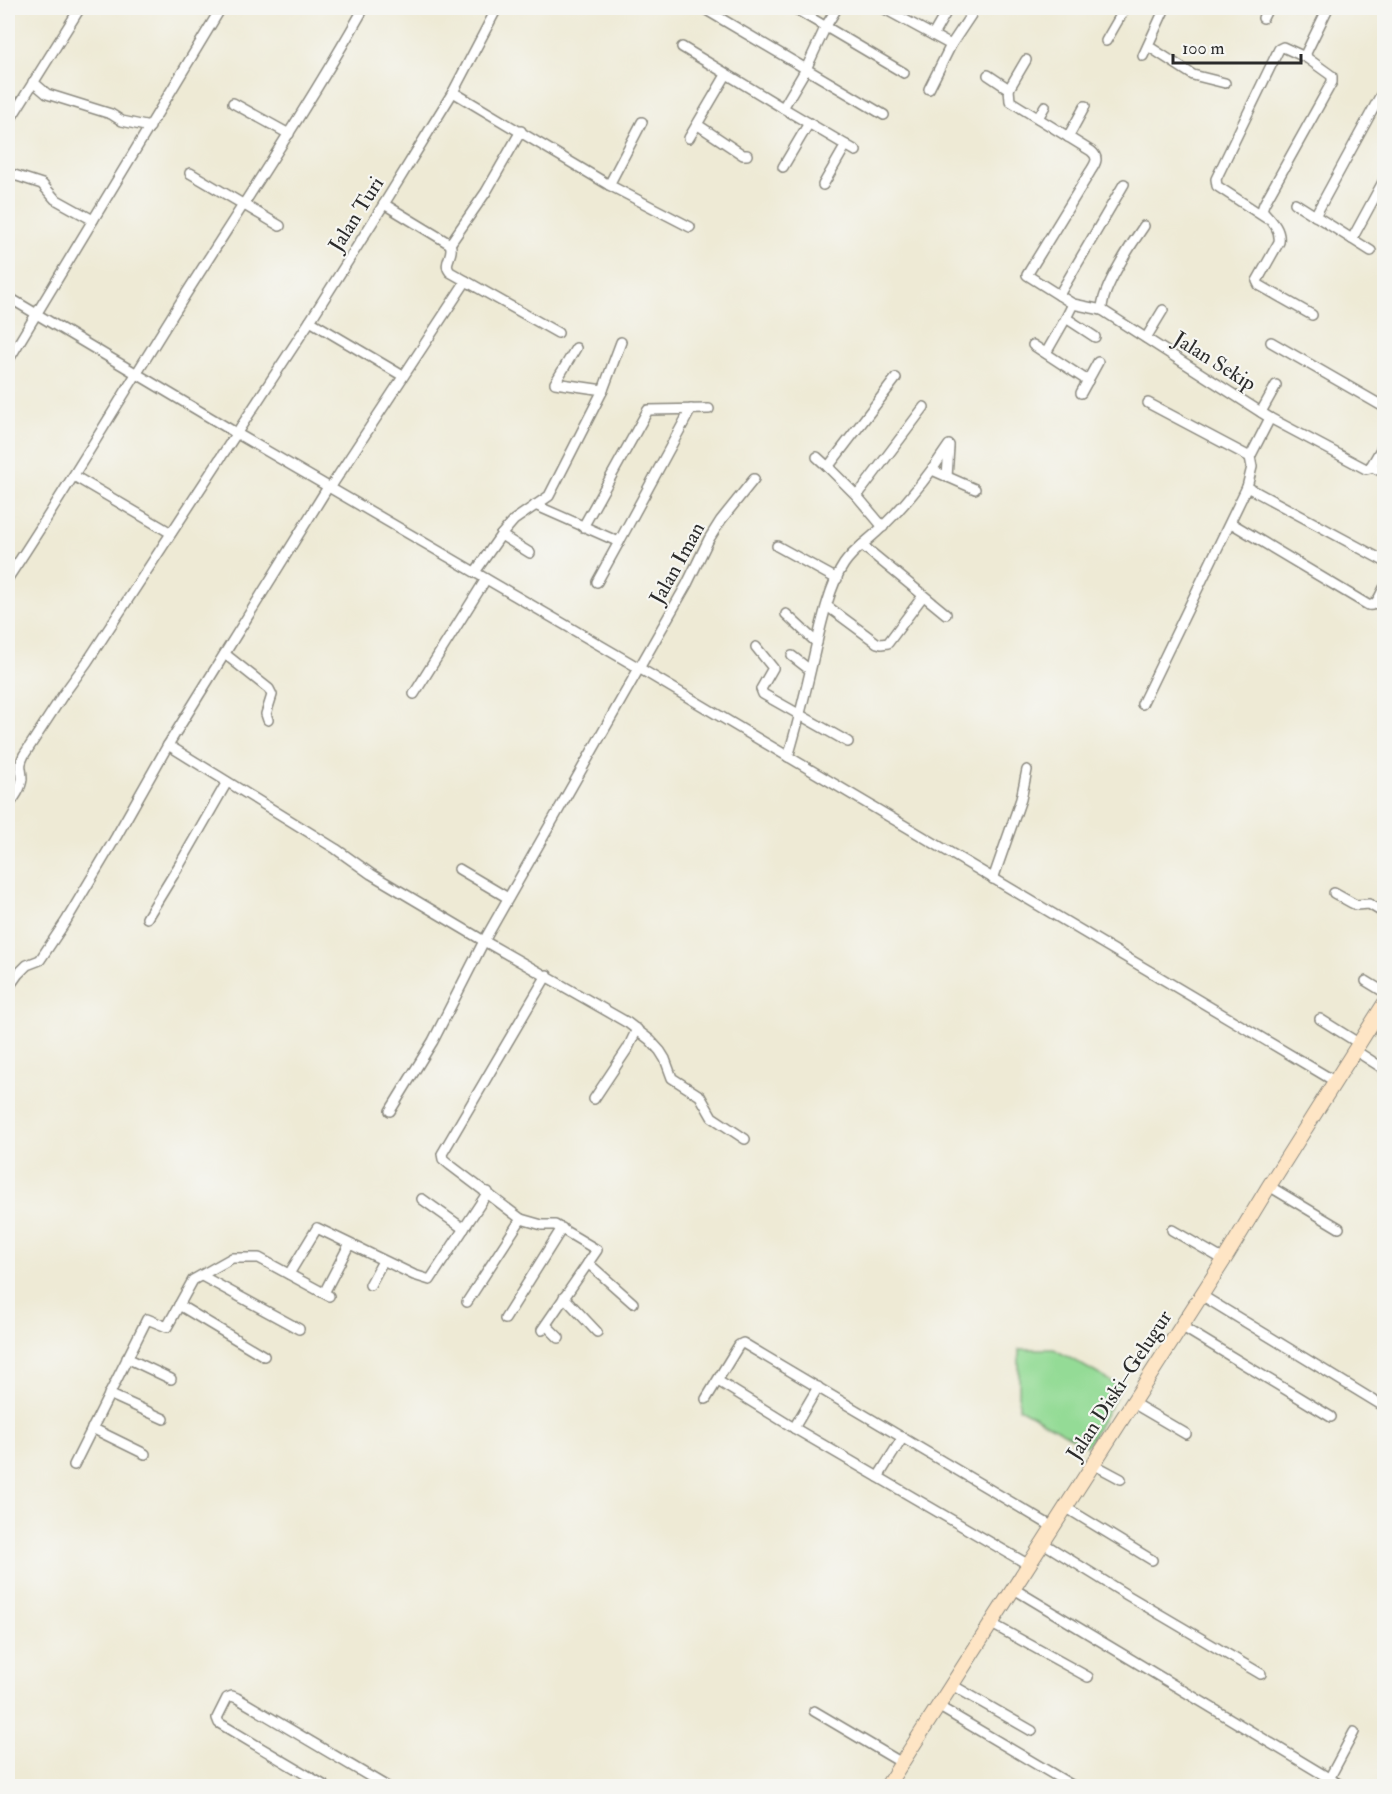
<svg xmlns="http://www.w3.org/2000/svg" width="1392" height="1794" font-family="'IM FELL Double Pica',serif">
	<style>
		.green { fill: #94db96; stroke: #608360; stroke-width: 1.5 }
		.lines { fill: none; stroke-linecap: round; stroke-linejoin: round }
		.street-casing { stroke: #8c8a80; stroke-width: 12 }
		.secondary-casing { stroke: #8c8a80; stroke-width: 16 }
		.street { stroke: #fff; stroke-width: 9 }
		.secondary { stroke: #fee5c5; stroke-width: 14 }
		.labels { text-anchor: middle; stroke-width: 4.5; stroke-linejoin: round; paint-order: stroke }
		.street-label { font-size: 21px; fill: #2b2b2b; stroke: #f6f6f2 }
	</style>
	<rect width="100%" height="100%" fill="#f6f6f2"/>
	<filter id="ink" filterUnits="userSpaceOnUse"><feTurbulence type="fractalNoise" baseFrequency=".0167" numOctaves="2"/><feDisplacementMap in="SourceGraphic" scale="12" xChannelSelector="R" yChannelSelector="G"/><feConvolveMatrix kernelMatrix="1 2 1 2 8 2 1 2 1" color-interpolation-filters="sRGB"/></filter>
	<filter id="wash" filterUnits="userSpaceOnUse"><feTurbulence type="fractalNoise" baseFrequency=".008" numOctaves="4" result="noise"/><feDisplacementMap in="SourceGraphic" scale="24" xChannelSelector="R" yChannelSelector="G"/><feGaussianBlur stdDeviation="1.35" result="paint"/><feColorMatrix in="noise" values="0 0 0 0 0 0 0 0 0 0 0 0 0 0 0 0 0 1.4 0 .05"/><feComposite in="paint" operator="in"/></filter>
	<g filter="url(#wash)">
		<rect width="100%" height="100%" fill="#eeead5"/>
		<path class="green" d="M1019 1349H1054L1121 1387 1087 1446 1019 1408Z"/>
	</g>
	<g filter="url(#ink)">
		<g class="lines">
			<g class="street-casing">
				<g id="street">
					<path d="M703 8 884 115"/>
					<path d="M794 8 904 73"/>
					<path d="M883 8 951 45"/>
					<path d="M1263 18 1268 8"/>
					<path d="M933 35 948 9"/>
					<path d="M1106 41 1125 8"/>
					<path d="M1148 46 1193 75 1225 83"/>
					<path d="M682 47 783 108 806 69 826 26 837 8"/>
					<path d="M1143 56 1165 8"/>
					<path d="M988 75 1009 89 1010 101 1091 151C1100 158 1095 164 1090 172L1027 275 1073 304 1102 310"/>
					<path d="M33 82 47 94 111 114 122 121 150 127"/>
					<path d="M929 89 951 45 971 15"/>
					<path d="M1009 89 1026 60"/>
					<path d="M453 92 609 185 642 122"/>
					<path d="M233 103 289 134"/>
					<path d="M783 108 856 151"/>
					<path d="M1038 118 1045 106"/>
					<path d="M8 123 80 8"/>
					<path d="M698 125 743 155H747"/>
					<path d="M1068 137 1085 106"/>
					<path d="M689 138 726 75"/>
					<path d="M783 167 809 123"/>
					<path d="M8 173 42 184 55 199 93 220"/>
					<path d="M190 173 280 226"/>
					<path d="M609 185 690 227"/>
					<path d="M823 185 846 145"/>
					<path d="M1295 203 1352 239 1384 180"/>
					<path d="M384 204 450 244C455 255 442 262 450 272L558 333"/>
					<path d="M1315 216 1384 89"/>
					<path d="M1266 218 1217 186 1216 179 1279 49 1283 47 1307 58"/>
					<path d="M1144 226C1132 243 1101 290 1102 310L1270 418 1366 469 1370 468 1384 444"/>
					<path d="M1352 239 1371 251"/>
					<path d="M450 244 486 192 521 131"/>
					<path d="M1059 295 1124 184"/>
					<path d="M8 297 236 433 639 668 1336 1082"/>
					<path d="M1073 304 1066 318 1095 337"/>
					<path d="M1312 315 1259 285 1257 281 1279 242C1281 229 1271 220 1262 210L1264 204 1332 82V76L1307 58 1306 53 1328 8"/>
					<path d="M310 321 403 376"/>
					<path d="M1146 338 1163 310"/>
					<path d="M1271 342 1384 407"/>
					<path d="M1033 345 1088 381"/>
					<path d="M1046 353 1066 318"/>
					<path d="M8 361 221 8"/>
					<path d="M603 390 621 342"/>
					<path d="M1081 393 1098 362"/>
					<path d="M1148 403 1250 457"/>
					<path d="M1261 412 1276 385"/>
					<path d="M817 457 828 467"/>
					<path d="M1371 466 1384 473"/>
					<path d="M932 470 975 489"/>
					<path d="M74 476 171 533"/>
					<path d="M947 477 949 447"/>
					<path d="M1247 487 1384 561"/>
					<path d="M330 488 466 281"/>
					<path d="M857 496 924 407"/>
					<path d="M535 505 619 542 597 582"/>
					<path d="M1231 523 1368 605C1377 607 1380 595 1384 588"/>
					<path d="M583 527 648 410 709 409"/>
					<path d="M883 527 857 496 828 467 896 378"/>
					<path d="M501 535 530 553"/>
					<path d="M619 542 691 409"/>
					<path d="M862 545 946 614"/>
					<path d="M777 546 837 579"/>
					<path d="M475 572 501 535 514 520 549 496 603 390 555 383 576 348"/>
					<path d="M8 578C69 486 125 391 184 297 245 201 308 107 364 8"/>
					<path d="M827 606 877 643 881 644 888 643 923 596"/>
					<path d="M786 614 817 643"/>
					<path d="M756 647 773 668 761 689 763 694 848 742"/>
					<path d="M225 654 269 689 272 695 266 714 268 720"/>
					<path d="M792 656 810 670"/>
					<path d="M414 694 486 579"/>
					<path d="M1142 704 1247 487 1252 467 1250 457 1270 418"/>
					<path d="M168 745 336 849 371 874 484 941 628 1023 650 1040 660 1051 665 1059 672 1078 700 1096 712 1117 745 1139"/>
					<path d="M788 757C798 724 806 690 814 655 820 629 829 586 844 564 854 549 871 539 883 526 908 502 930 474 949 445"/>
					<path d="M8 806C14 798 21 789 22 779 22 767 18 767 24 755L63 695 87 662 310 321 384 204 453 92 497 8"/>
					<path d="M459 869 508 898"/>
					<path d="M993 879 1021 799 1027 770"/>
					<path d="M1334 893 1352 903 1356 905 1369 904 1384 913"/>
					<path d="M147 918 180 864 227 782"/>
					<path d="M1366 981 1384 992"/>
					<path d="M8 988 18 974 27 965 40 960 66 921 116 837 168 745 328 487"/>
					<path d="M1320 1019 1360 1044"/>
					<path d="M1356 1051 1384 1069"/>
					<path d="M594 1099 628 1048 637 1029"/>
					<path d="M390 1111 433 1041 484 941 687 584 709 539 721 520 754 479"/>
					<path d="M1269 1186 1339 1228"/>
					<path d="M422 1199 464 1229"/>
					<path d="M521 1219 542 1225H555L597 1250 542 1330"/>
					<path d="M1172 1230 1224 1260"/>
					<path d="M588 1263 633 1303"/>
					<path d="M289 1274 317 1228 414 1275 430 1280 488 1192"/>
					<path d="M202 1276 299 1329"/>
					<path d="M370 1285 383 1261"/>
					<path d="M324 1293 349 1245"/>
					<path d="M1201 1295 1383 1406"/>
					<path d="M564 1297 597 1332"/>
					<path d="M467 1302 521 1219 450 1165 443 1159 442 1154 547 975"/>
					<path d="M179 1305 264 1356"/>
					<path d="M505 1319 562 1228"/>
					<path d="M546 1325 559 1338"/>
					<path d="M1181 1326 1331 1417"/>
					<path d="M127 1358 171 1379"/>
					<path d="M718 1381 794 1428 1029 1565"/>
					<path d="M109 1394 164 1419"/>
					<path d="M706 1399 739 1345 743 1343 1053 1527"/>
					<path d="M1133 1403 1186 1434"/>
					<path d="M92 1428 145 1454"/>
					<path d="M794 1428 818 1387"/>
					<path d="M1093 1464 1121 1479"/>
					<path d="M74 1465 147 1319 167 1327 193 1280 232 1258H259L329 1296"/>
					<path d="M878 1477 903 1437"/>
					<path d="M1065 1507 1152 1560"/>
					<path d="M1043 1543 1127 1595 1261 1674"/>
					<path d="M1014 1589 1342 1786"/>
					<path d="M992 1624 1088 1677"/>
					<path d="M952 1685 1032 1731"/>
					<path d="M938 1706 1073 1786"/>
					<path d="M814 1711 902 1763"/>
					<path d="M1329 1779 1354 1732"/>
					<path d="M325 1786 219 1723 217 1718 227 1698 232 1696 237 1698 386 1786"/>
				</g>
			</g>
			<g class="secondary-casing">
				<path id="secondary" d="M887 1786 1224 1260 1269 1186 1384 1004"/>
			</g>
			<use href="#street" class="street"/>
			<use href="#secondary" class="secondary"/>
		</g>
	</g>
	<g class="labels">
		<g class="street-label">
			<text transform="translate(356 214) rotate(-58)" y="7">Jalan Turi</text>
			<text transform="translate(1215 361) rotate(32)" y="7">Jalan Sekip</text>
			<text transform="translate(677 563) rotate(-61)" y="7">Jalan Iman</text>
			<text transform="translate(1119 1385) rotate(-57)" y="7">Jalan Diski–Gelugur</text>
		</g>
	</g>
	<rect width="1392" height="1794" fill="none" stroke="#f6f6f2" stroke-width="30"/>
	<path d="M1173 54v9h128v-9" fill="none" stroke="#2b2b2b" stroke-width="3"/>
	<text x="1182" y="54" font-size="18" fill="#2b2b2b" stroke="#f6f6f2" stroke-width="4.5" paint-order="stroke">100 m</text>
</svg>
